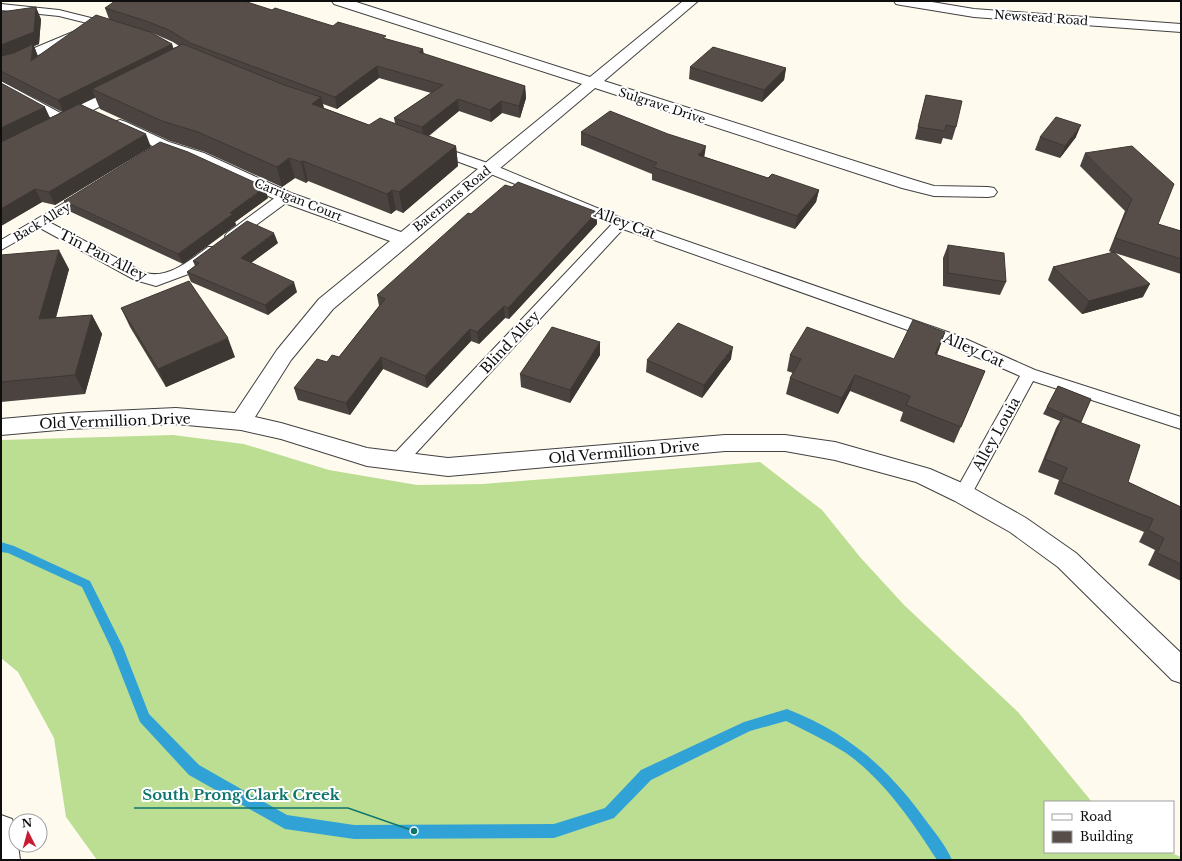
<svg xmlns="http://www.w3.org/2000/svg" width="1182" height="861" font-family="'Libre Baskerville',serif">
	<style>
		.forest { fill: #bbde93 }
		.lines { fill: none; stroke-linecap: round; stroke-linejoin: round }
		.stream { fill: #31a2d6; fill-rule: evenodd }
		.lane-casing { stroke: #414141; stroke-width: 2 }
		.street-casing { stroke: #414141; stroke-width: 2 }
		.lane { fill: #fff; fill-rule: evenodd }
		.street { fill: #fff; fill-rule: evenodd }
		.wall { fill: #4b433f; fill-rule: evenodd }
		.shaded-wall { fill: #3d3733 }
		.building { fill: #574e49; stroke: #3d3733 }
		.labels { text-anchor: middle; stroke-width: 4; stroke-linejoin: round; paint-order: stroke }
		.far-street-label { font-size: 12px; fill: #0e0e0e; stroke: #fff }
		.street-label { font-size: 14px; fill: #0e0e0e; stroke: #fff }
		.leader { fill: none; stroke: #0f766e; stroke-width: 1.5 }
		.callout-dot { fill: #0f766e; stroke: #fff; stroke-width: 1.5 }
		.callout-label { font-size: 15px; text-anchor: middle; font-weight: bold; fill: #0f766e; stroke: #fff; stroke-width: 4; stroke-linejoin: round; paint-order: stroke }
	</style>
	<rect width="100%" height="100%" fill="#fffaee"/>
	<path class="forest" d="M173 435 244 444 329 470 417 485 483 484 760 462 822 510 860 557 904 605 1018 712 1092 802H1045V852H1169L1181 857V860H97L66 817 54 738 18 672 1 658V440Z"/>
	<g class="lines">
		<path class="stream" d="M1 542 14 546 90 581 123 647 149 714 199 765 287 815 354 825 554 824 605 808 641 770 744 722 787 709C849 733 889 769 927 822 936 834 946 846 952 860H937C912 821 884 780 846 753 827 741 806 731 786 721L750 731 651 780 614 818 554 838 354 839 285 829 189 775 140 722 111 648 82 587 8 553 1 552Z"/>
		<g class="lane-casing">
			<g id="lane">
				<path d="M1 4 59 10 115 24 116 26 111 29 59 16 1 10Z"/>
				<path d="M80 29 84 30 85 32 84 34 19 64 1 69V62Z"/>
				<path d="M1 81 66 116 68 119 62 123 58 122 1 90Z"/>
				<path d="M436 145 496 166 626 220 959 336 1035 370 1181 417V429L1033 381 969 499 963 501 957 499 954 494 1020 376 947 344 623 229 404 466 398 468 392 466 389 461 392 456 612 224 486 172 432 152 430 149 432 146Z"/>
				<path d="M86 190 91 191 93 194 91 197 49 222 145 273C169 279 190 260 208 247H218L220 250 191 273 156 286 135 280 40 228 1 250V240Z"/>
				<path d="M285 193 290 194 292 197 290 200 237 239H227L225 236 227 233 280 194Z"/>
			</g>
		</g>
		<g class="street-casing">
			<g id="street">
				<path d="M332 1H353L590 77 683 1H698L604 81 914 180 934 186 988 187 994 188 997 192 994 196 988 197 934 196 902 188 595 88 333 309 291 360 255 417 281 423 367 448 448 458 725 435H785L835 442 930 469 971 487 1026 518 1076 553 1181 653V683L1172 680 1058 567 1010 532 955 501 916 482 835 460 785 451H725L448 476 367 466 281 439 241 430 176 424 69 429 1 435V419L69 413 176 408 235 413 277 350 319 299 390 241 279 201 192 161 157 148 114 128 112 125 114 122 120 120 126 122 169 142 204 153 291 193 401 232 582 84 334 4Z"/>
				<path d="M894 1H926L974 9 1181 24V32L974 17 901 5 896 4Z"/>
				<path d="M125 84 130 86 133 89 130 92 66 123H54L52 120 54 117Z"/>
				<path d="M1 815 12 819 16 830V845H18L20 860H1Z"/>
			</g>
		</g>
		<use href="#lane" class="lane"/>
		<use href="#street" class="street"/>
	</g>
	<g class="wall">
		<path d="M235 2 272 10 333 26 387 39 424 54 525 86 526 98 520 118 502 113 491 122 459 111 429 136 456 146 458 166 403 213 396 210 391 214 308 181 306 183 295 178 282 187 205 152 170 141 100 109 95 97 81 104 151 147 55 205 42 202 1 226V83L50 118 62 112 1 81V12L41 19 39 44 34 46 38 56 109 19 105 8ZM150 32 173 42 179 46 173 48 172 44ZM379 78 431 93 394 118 395 123 369 125 324 108 323 104 337 109Z"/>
		<path d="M690 67 786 68 784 80 762 102 689 79Z"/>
		<path d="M926 95 956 127 952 140 943 138 941 144 915 139Z"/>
		<path d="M581 132 705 157 768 178 819 190 816 202 795 229 652 180V174L581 145Z"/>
		<path d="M1040 137H1076L1060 158 1035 150Z"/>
		<path d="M1085 153 1158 224 1181 231V274L1115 253 1143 297 1082 314 1048 280 1053 267 1113 253 1109 251 1125 211 1080 166Z"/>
		<path d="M512 187 597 212V224L509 319 505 318 479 344 471 341 427 388 383 369 350 415 298 400 294 388 327 362 339 357 379 306 377 295Z"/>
		<path d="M268 198 235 222 236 225 183 264 69 211 64 201Z"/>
		<path d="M278 243 251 263 297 292 268 315 191 282 187 272 195 266 193 261Z"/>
		<path d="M948 245 1006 282 1000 295 943 286V258Z"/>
		<path d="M1 255 69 269 56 318 92 315 102 334 85 394 1 402Z"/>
		<path d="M121 308 235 357 166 387 130 327Z"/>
		<path d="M945 332 937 355 985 371 954 443 900 421 903 412 850 391 838 414 786 394 790 378 793 373 787 371 790 355 894 359Z"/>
		<path d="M600 342V355L570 403 521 387 520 374Z"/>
		<path d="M731 359 702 398 646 372 647 360Z"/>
		<path d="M1058 386 1091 399 1081 422 1128 482 1181 507V581L1148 565 1155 550 1139 542 1144 532 1054 494 1059 480 1038 472 1056 428 1060 421 1043 414Z"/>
	</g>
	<g class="shaded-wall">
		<path d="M36 7 41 19 39 44 34 46 38 57 37 74 1 60V45Z"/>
		<path d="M172 44 176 57 92 89 95 97 64 113 58 100Z"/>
		<path d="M423 49 425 61 419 52Z"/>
		<path d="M377 66 379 78 337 109 335 97Z"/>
		<path d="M786 68 784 80 762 102 764 90Z"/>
		<path d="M525 86 526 98 520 118 519 106Z"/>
		<path d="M321 97 326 117 312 104Z"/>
		<path d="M458 99 459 111 424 139 422 127Z"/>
		<path d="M501 101 502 113 491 122 490 110Z"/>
		<path d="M45 107 51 120 1 144V128Z"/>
		<path d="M1081 125 1076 137 1060 158 1065 146Z"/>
		<path d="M146 134 151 147 55 205 49 192Z"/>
		<path d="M456 146 458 166 403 213 399 192Z"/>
		<path d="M706 146 704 159 698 155Z"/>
		<path d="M289 158 295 178 282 187 277 167Z"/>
		<path d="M303 161 308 181 306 183 301 162Z"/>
		<path d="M265 187 268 198 235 222 236 225 183 264 178 254 230 213Z"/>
		<path d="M35 189 42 202 1 226V209Z"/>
		<path d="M392 190 396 210 391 214 387 194Z"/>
		<path d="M819 190 816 202 795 229 797 216Z"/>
		<path d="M597 212V224L509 319 508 308Z"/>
		<path d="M274 233 278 243 244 268 241 258Z"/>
		<path d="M59 250 69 269 50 338 39 319Z"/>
		<path d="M294 282 297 292 268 315 265 305Z"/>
		<path d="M1150 284 1143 297 1082 314 1089 301Z"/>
		<path d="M504 306 505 318 479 344 477 332Z"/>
		<path d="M92 315 102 334 85 394 75 375Z"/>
		<path d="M470 329 471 341 427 388 425 376Z"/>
		<path d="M945 332 939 349 929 370 935 354Z"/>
		<path d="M228 338 235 357 166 387 158 369Z"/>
		<path d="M600 342V355L570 403V390Z"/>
		<path d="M733 347 731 359 702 398 704 385Z"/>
		<path d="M381 357 383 369 350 415 346 403Z"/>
		<path d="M855 375 850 391 838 414 842 398Z"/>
	</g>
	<g class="building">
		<path d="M115 1H232L235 2 237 1H244L272 10 275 8 333 26 338 22 386 36 383 38 423 49 419 52 525 86 519 106 501 101 490 110 458 99 422 127 394 118 443 85 377 66 335 97 190 43 169 30 146 21 105 8Z"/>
		<path d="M36 7 34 32 1 45V12Z"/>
		<path d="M96 15 150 32 172 44 58 100 1 71V56L14 53 33 44 31 61Z"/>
		<path d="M183 44 284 85 321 97 312 104 369 125 380 118 456 146 399 192 392 190 387 194 303 161 301 162 289 158 277 167 198 132 162 121 92 89Z"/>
		<path d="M713 47 786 68 764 90 690 67Z"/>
		<path d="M1 83 45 107 1 128Z"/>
		<path d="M926 95 962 101 956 127 946 125 945 131 918 127Z"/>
		<path d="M79 104 146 134 49 192 35 189 1 209V142Z"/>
		<path d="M610 111 668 134 706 146 698 155 768 178 772 174 819 190 797 216 653 167 657 163 581 132Z"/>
		<path d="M1056 117 1081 125 1065 146 1040 137Z"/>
		<path d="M160 142 188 152 265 187 230 213 233 214 178 254 64 201Z"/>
		<path d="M1132 146 1174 184 1158 224 1181 231V259L1115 238 1132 199 1085 153Z"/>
		<path d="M518 182 597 212 508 308 504 306 477 332 470 329 425 376 381 357 346 403 294 388 317 359 327 362 332 355 339 357 385 299 377 295 468 213 471 214 505 185 512 187Z"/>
		<path d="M247 221 274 233 241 258 294 282 265 305 187 272 199 263 193 261Z"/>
		<path d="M948 245 1004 253 1006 282 948 273Z"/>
		<path d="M59 250 39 319 92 315 75 375 1 382V255Z"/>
		<path d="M1114 252 1150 284 1089 301 1053 267Z"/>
		<path d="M189 281 228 338 158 369 121 308Z"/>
		<path d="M913 320 945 332 935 354 985 371 961 427 906 405 910 396 855 375 842 398 790 378 801 359 790 355 807 327 894 359Z"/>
		<path d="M678 323 733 347 704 385 647 360Z"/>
		<path d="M552 327 600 342 570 390 520 374Z"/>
		<path d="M1058 386 1091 399 1081 422 1047 407Z"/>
		<path d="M1063 416 1140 445 1128 482 1181 507V564L1157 553 1164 538 1148 530 1153 519 1061 482 1067 468 1045 459Z"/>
	</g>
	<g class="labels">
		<g class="far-street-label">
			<text transform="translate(1041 18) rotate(4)" y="4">Newstead Road</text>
			<text transform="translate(662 106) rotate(18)" y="4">Sulgrave Drive</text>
			<text transform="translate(452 199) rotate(-39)" y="4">Batemans Road</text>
			<text transform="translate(298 200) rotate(22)" y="4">Carrigan Court</text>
			<text transform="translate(42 222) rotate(-31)" y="4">Back Alley</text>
		</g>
		<g class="street-label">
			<text transform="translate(625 223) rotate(21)" y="5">Alley Cat</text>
			<text transform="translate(103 255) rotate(27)" y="5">Tin Pan Alley</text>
			<text transform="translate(510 342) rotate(-47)" y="5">Blind Alley</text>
			<text transform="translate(974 350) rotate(24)" y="5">Alley Cat</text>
			<text transform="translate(115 421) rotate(-2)" y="5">Old Vermillion Drive</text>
			<text transform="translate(996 434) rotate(-61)" y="5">Alley Louia</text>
			<text transform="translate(624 452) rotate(-5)" y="5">Old Vermillion Drive</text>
		</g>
	</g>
	<path class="leader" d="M414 831L348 808H134"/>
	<circle class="callout-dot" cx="414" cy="831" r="4"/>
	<g class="callout-label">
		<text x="241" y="800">South Prong Clark Creek</text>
	</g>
	<rect width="1182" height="861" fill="none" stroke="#0e0e0e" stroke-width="4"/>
	<rect x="1044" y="801" width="130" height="52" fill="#ffffff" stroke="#9f9f9f"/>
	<rect x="1052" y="814" width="20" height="6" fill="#ffffff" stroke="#9f9f9f"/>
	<text x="1080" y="821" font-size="12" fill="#0e0e0e">Road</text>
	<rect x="1052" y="831" width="20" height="12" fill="#574e49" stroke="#9f9f9f"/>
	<text x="1080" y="841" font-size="12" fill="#0e0e0e">Building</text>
	<g transform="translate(28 833) rotate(354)"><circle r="19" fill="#ffffff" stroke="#9f9f9f"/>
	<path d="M0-3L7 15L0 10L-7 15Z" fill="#c71c32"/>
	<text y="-6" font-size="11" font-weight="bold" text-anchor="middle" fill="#0e0e0e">N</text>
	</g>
</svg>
